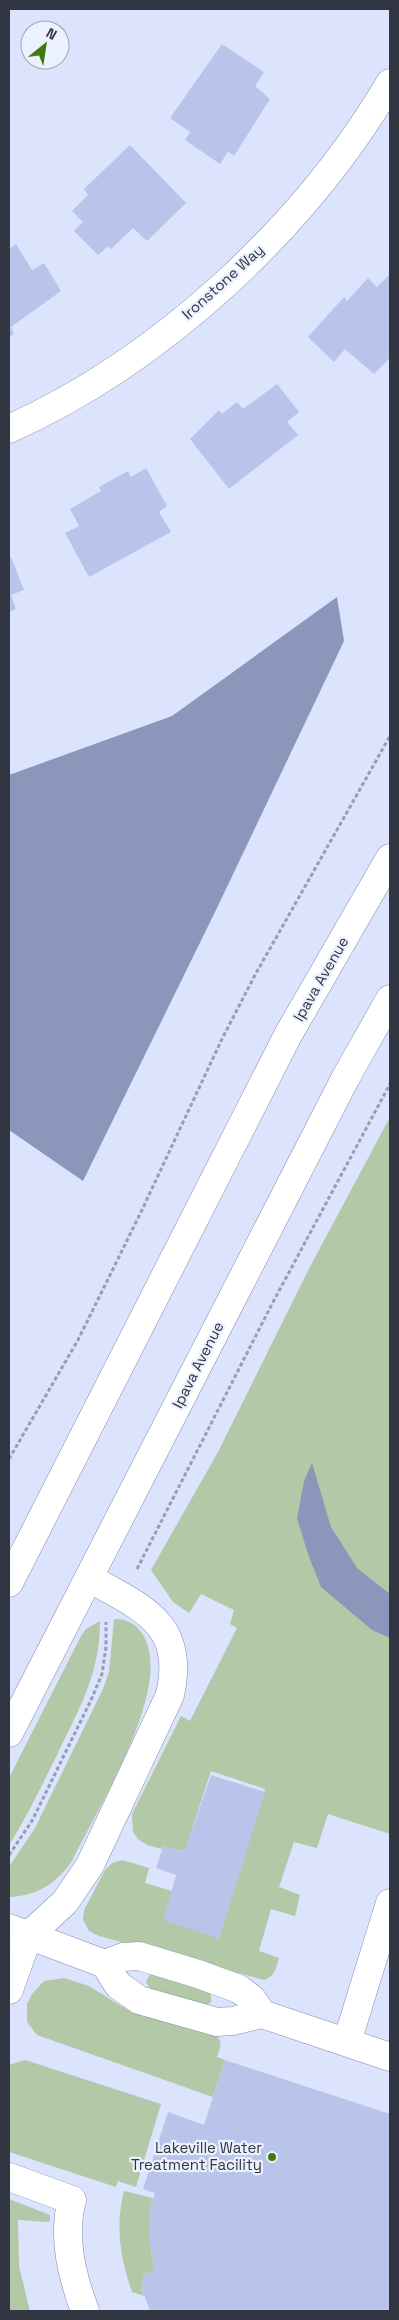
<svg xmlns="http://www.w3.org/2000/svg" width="399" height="2320" font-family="'Space Grotesk',sans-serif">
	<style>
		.green { fill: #b2c8a7 }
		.water { fill: #8b96bb }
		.building { fill: #b8c4ea }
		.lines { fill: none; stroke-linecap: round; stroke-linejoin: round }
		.minor-casing { stroke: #848dab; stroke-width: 29 }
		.path { stroke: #979db2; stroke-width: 3; stroke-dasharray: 4 2.5; stroke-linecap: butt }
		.minor { stroke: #fff; stroke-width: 28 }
		.poi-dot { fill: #3f790f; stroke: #ecf1fe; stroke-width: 2 }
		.labels { text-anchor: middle; stroke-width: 4.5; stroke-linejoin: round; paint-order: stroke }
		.street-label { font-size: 15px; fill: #323643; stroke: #ecf1fe }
		.poi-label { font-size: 15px; fill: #323643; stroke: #ecf1fe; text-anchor: end }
	</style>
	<rect width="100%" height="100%" fill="#dbe3fd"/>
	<g class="green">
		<path d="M390 1117V1834L328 1814 317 1848 294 1842 279 1887 300 1895 295 1916 271 1909 259 1951 279 1958C276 1968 275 1976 264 1980L99 1936 89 1931 83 1920 84 1910 105 1870 112 1863 122 1860 149 1868 145 1883 172 1891 164 1920 219 1938 265 1789 211 1771 185 1851 163 1846 162 1849 147 1845 138 1839 133 1832 132 1814 181 1716 190 1721 237 1628 230 1624 234 1610 201 1594 189 1613 173 1602 151 1570 218 1452 312 1263Z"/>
		<path d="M114 1619C124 1619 134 1622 140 1631 180 1680 95 1812 72 1861 56 1884 37 1896 9 1897V1867L35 1828 103 1689 109 1672Z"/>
		<path d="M100 1621C100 1676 78 1710 56 1757 41 1787 27 1817 9 1845V1778L81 1636 86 1629Z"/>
		<path d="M150 1974 211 1992V2002L207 2005 151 1991 146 1982Z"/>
		<path d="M64 1978 89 1986 121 2006 134 2012 217 2036C223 2043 220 2049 217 2057L225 2060 213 2097 37 2035 27 2022V2004L32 1994 44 1981Z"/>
		<path d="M25 2060 161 2104 136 2187 118 2181 116 2187 9 2152V2065Z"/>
		<path d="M124 2191 153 2198C146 2223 150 2245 155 2270L144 2275 141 2286 144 2296 132 2292C120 2257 115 2227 124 2191Z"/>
		<path d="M9 2199 50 2215V2221L47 2222 18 2220 19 2266 30 2311H9Z"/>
	</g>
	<g class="water">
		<path d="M337 597 344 641 216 910 83 1181 9 1130V775L172 716Z"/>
		<path d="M312 1463 331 1527 357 1568 390 1594V1638L372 1630 321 1587 308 1554 297 1518 304 1481Z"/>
	</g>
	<g class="building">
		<path d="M222 44 264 72 255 86 270 99 234 156 228 152 220 164 185 140 190 132 170 118Z"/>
		<path d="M130 145 186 203 147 241 133 228 111 249 108 246 98 255 74 231 83 222 72 211 88 195 84 189Z"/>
		<path d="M16 244 32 270 44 263 61 291 11 327 14 334 9 337V249Z"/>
		<path d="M390 274V358L374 374 345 349 334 362 308 337 344 297 347 301 368 278 377 287Z"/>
		<path d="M277 384 299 412 287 422 298 435 229 489 190 439 219 410 222 414 237 402 243 409Z"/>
		<path d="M146 468 167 506 159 512 171 532 89 577 65 533 79 526 70 509 101 491 99 487 128 471 131 477Z"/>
		<path d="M11 557 24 590 11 595 16 609 9 612V558Z"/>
		<path d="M211 1775 265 1792 219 1939 164 1920 176 1875 156 1868 163 1846 185 1851Z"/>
		<path d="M225 2060 390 2114V2311H150L141 2286 144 2275 155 2270 149 2237V2213L155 2193 143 2189 168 2112 204 2125Z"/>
	</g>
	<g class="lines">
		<g class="minor-casing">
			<g id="minor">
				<path d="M9 429C162 360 305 227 390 83"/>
				<path d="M9 1583 288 1035 390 858"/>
				<path d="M9 1733 346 1077 390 999"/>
				<path d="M9 1928 105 1964"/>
				<path d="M9 1990 28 1936 65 1902 90 1865 170 1695C186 1623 142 1608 89 1578"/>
				<path d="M262 2014 252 1999 239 1989 198 1974 139 1956 123 1957 105 1964 118 1985 139 2000 217 2022 233 2021 262 2014 390 2057"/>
				<path d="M347 2042 390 1903"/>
				<path d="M9 2177 72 2200C62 2237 72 2276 85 2311"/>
			</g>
		</g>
		<g class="path">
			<path d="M9 1459 78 1340 141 1212 222 1039 255 975 390 736"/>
			<path d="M137 1569 272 1304 390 1084"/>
			<path d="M9 1855 32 1821 92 1698 102 1674 106 1647V1622"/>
		</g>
		<use href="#minor" class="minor"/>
	</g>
	<circle class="poi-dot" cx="272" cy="2157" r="5"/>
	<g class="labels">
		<g class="street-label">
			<text transform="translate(223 282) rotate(-42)" y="5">Ironstone Way</text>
			<text transform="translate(321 979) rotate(-60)" y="5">Ipava Avenue</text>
			<text transform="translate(198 1365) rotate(-63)" y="5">Ipava Avenue</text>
		</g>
		<g class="poi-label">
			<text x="262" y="2153">Lakeville Water<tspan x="262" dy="17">Treatment Facility</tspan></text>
		</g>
	</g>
	<rect width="399" height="2320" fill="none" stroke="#323643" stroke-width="20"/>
	<g transform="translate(45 45) rotate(30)"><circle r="24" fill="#ecf1fe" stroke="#a2a6b3"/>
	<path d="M0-4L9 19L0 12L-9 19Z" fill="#3f790f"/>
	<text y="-8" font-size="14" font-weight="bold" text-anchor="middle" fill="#323643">N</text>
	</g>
</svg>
